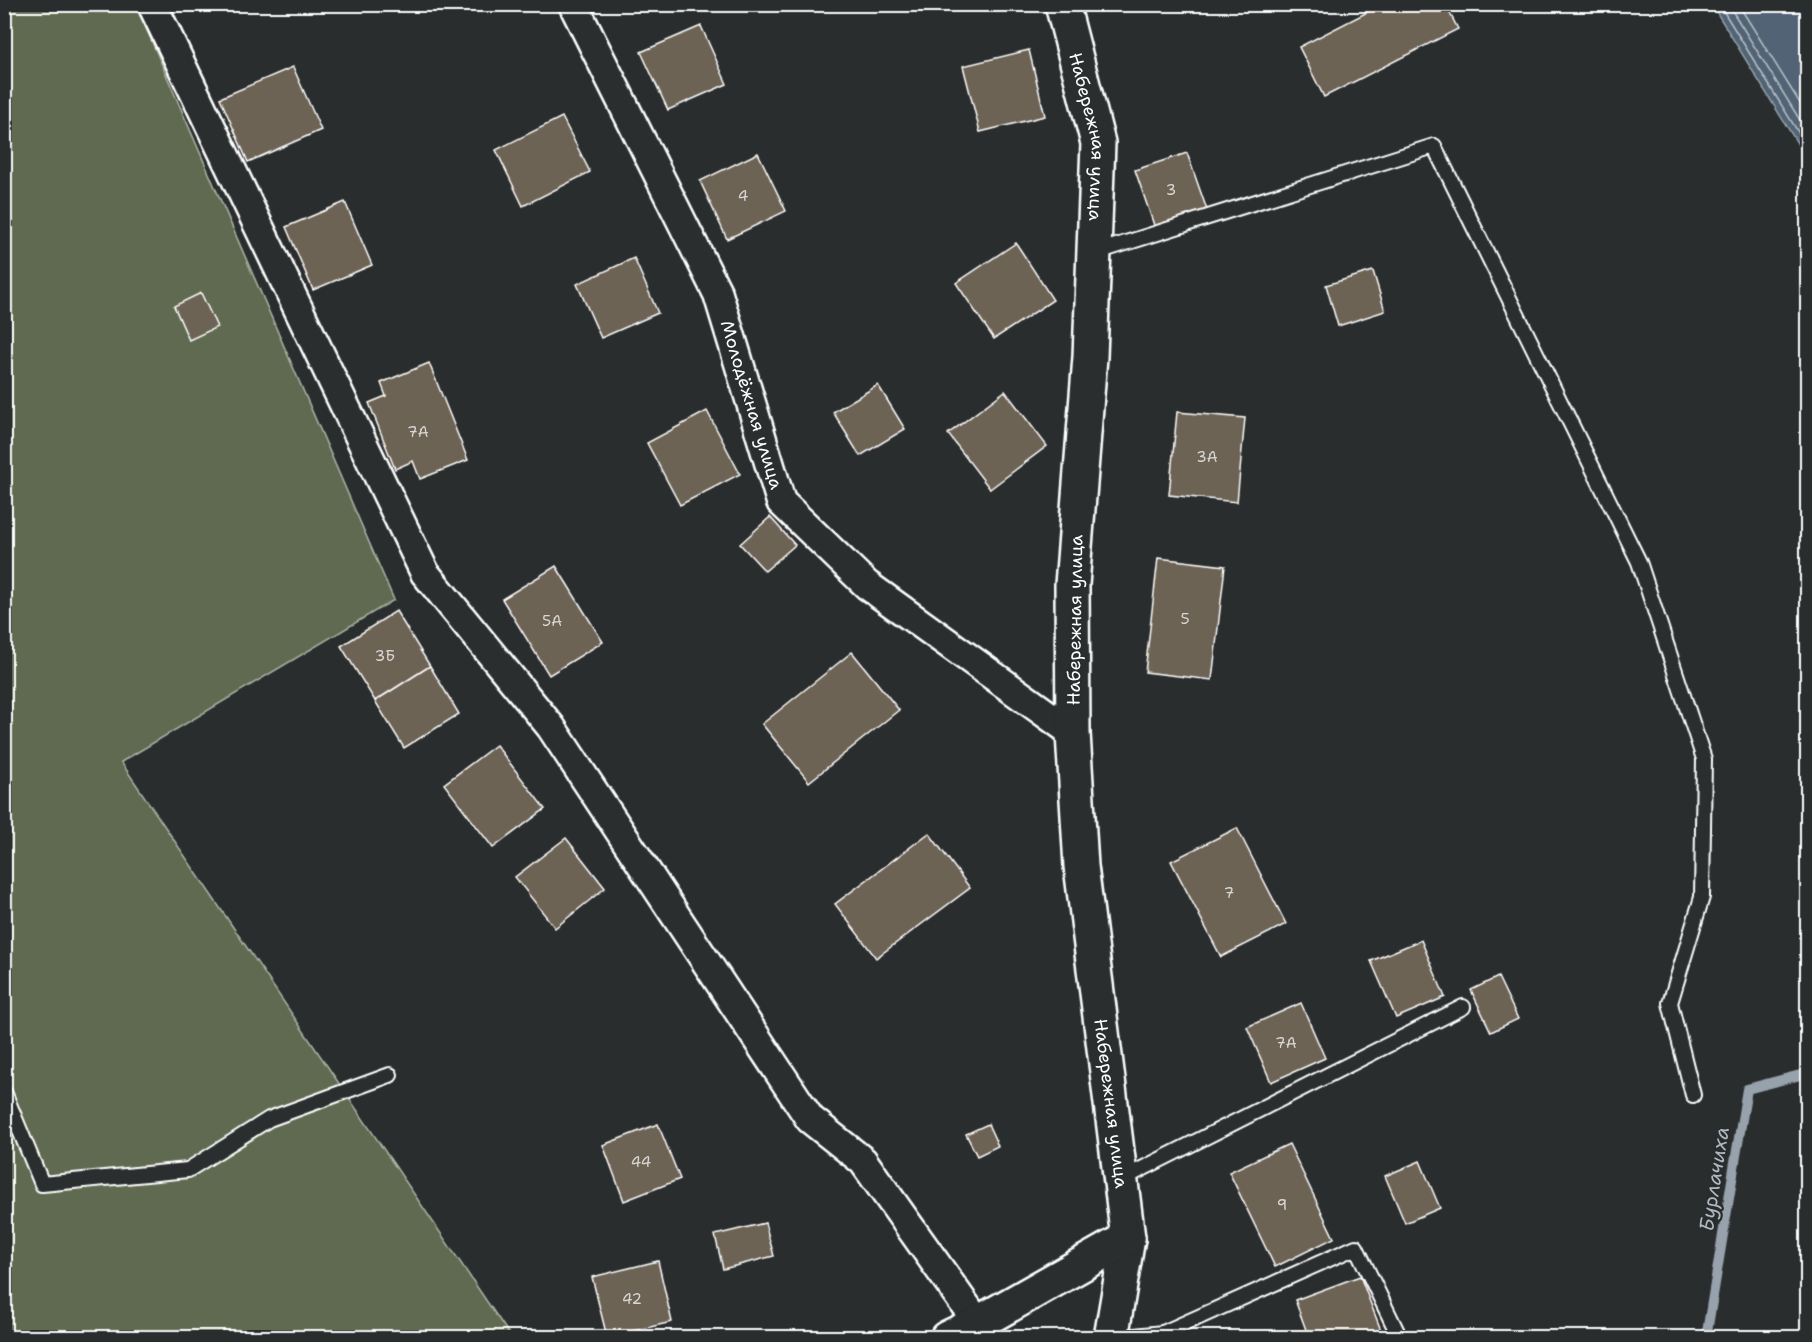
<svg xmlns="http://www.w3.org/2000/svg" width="1812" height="1342" font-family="'Shantell Sans',sans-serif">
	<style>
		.green { fill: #606b51; stroke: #b0b5a8; stroke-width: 1.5 }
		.water { fill: #516474; stroke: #97a2ac; stroke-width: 1.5 }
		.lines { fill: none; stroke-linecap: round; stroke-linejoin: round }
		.shore { stroke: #b9c1c7; stroke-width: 1.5 }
		.stream { stroke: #97a2ac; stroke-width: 10 }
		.building { fill: #6d6354; stroke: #fff; stroke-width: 1.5 }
		.lane-casing { stroke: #fff; stroke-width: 18 }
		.street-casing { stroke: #fff; stroke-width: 33 }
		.secondary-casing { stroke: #fff; stroke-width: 38 }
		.lane { stroke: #2a2d2e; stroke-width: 14 }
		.street { stroke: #2a2d2e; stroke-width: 28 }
		.secondary { stroke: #2a2d2e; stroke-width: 33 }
		.labels { text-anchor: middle; stroke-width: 4.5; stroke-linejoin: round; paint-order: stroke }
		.number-label { font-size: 15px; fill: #dad8d4 }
		.street-label { font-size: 18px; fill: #fff; stroke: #2a2d2e }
		.water-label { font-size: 20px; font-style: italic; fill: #b1b9c0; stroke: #2a2d2e }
	</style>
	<rect width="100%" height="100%" fill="#2a2d2e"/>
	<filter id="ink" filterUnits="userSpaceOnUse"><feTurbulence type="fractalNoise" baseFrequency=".0167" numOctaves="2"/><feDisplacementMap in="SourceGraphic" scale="12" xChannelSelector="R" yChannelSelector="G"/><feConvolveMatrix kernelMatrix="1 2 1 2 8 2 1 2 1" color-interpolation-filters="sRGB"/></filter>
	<g filter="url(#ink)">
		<path class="green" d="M5 5H136L394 600 121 762 511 1337 5 1338Z"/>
		<path class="water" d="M1712 5H1807V159Z"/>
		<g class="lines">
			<g class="shore">
				<path d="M1719 4 1808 148"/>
				<path d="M1728 4 1808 133"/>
				<path d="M1738 4 1808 116"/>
			</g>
			<path class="stream" d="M1706 1338 1747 1089 1808 1073"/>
		</g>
		<g class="building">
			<path d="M1383 4H1445L1458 29 1324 97 1299 47Z"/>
			<path d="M701 26 727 84 668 110 641 52Z"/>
			<path d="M1029 50 1045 116 980 132 963 66Z"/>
			<path d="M293 67 321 130 248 162 220 98Z"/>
			<path d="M562 117 590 172 523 206 496 150Z"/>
			<path d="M758 153 786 211 727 239 700 181Z"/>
			<path d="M1187 153 1207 210 1155 228 1135 170Z"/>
			<path d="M345 202 372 265 313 290 286 227Z"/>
			<path d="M1016 243 1053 300 994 339 956 283Z"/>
			<path d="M634 258 658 313 601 338 577 284Z"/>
			<path d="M1373 271 1385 311 1338 326 1326 285Z"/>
			<path d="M201 293 217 327 189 340 174 306Z"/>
			<path d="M429 363 468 460 420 479 413 461 395 469 369 403 386 396 381 383Z"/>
			<path d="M878 385 905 429 860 456 833 412Z"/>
			<path d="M1005 391 1047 446 990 489 948 434Z"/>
			<path d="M707 411 740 474 680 505 647 443Z"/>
			<path d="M1177 412 1245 418 1237 502 1169 495Z"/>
			<path d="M770 517 795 545 765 571 740 544Z"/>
			<path d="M1158 558 1225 566 1212 680 1145 672Z"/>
			<path d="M556 566 603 642 549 675 502 599Z"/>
			<path d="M396 611 430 666 375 701 341 646Z"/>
			<path d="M852 652 899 710 809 782 762 724Z"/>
			<path d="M430 666 459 714 404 748 375 701Z"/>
			<path d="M496 745 545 809 493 848 444 784Z"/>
			<path d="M1237 828 1286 924 1221 957 1171 861Z"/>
			<path d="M929 833 970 888 876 958 835 904Z"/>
			<path d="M566 838 605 888 555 928 515 877Z"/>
			<path d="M1421 940 1445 997 1396 1018 1371 961Z"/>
			<path d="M1498 977 1518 1019 1491 1032 1471 990Z"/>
			<path d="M1301 1003 1325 1058 1271 1082 1247 1027Z"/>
			<path d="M658 1124 680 1179 624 1201 603 1145Z"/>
			<path d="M988 1124 998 1146 977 1156 966 1134Z"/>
			<path d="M1289 1144 1334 1238 1275 1267 1229 1172Z"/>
			<path d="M1420 1161 1440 1208 1405 1223 1385 1176Z"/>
			<path d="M765 1223 774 1256 723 1269 715 1235Z"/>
			<path d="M658 1261 672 1322 607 1337 592 1277Z"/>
			<path d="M1360 1276 1384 1338H1309L1295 1300Z"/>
		</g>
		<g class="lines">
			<g class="lane-casing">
				<g id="lane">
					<path d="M1094 253 1434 146 1639 562 1704 759 1702 897 1670 1003 1693 1095"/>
					<path d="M4 1092 42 1184 188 1170 269 1119 390 1075"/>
					<path d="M1122 1179 1463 1007"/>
					<path d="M1163 1333 1356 1247 1400 1338"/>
					<path d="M1115 1338 1163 1333 1167 1338"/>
				</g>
			</g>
			<g class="street-casing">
				<g id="street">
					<path d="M152 4 425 573 551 727 810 1119 863 1161 978 1323"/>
					<path id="s1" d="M573 4 718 294 781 502 867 585 1073 733"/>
				</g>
			</g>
			<g class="secondary-casing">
				<g id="secondary">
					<path id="s2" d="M1062 4 1098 143 1090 357 1072 585 1073 733 1081 866 1128 1238 1111 1338"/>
					<path d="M947 1338 978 1323 1128 1238"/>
				</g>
			</g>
			<use href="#lane" class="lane"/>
			<use href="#street" class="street"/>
			<use href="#secondary" class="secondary"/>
		</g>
	</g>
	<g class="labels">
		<g class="number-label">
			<text x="1171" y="195">3</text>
			<text x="743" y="201">4</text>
			<text x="418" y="437">7А</text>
			<text x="1207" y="462">3А</text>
			<text x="1185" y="624">5</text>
			<text x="552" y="626">5А</text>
			<text x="385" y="661">3Б</text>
			<text x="1229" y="898">7</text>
			<text x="1286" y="1048">7А</text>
			<text x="641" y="1167">44</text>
			<text x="1282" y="1210">9</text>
			<text x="632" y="1304">42</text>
		</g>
		<g class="street-label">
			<text dy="6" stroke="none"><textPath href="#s2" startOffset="136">Набережная улица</textPath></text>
			<text dy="6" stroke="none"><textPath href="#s1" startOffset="440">Молодёжная улица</textPath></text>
			<text transform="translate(1075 620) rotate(-89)" y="6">Набережная улица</text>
			<text dy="6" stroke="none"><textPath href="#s2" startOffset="1107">Набережная улица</textPath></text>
		</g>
		<g class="water-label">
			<text transform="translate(1714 1179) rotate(-81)" y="7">Бурлачиха</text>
		</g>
	</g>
	<rect width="1812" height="1342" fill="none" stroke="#2a2d2e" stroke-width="24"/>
	<rect x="12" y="12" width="1788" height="1318" fill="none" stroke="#fff" stroke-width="2" filter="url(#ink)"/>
</svg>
